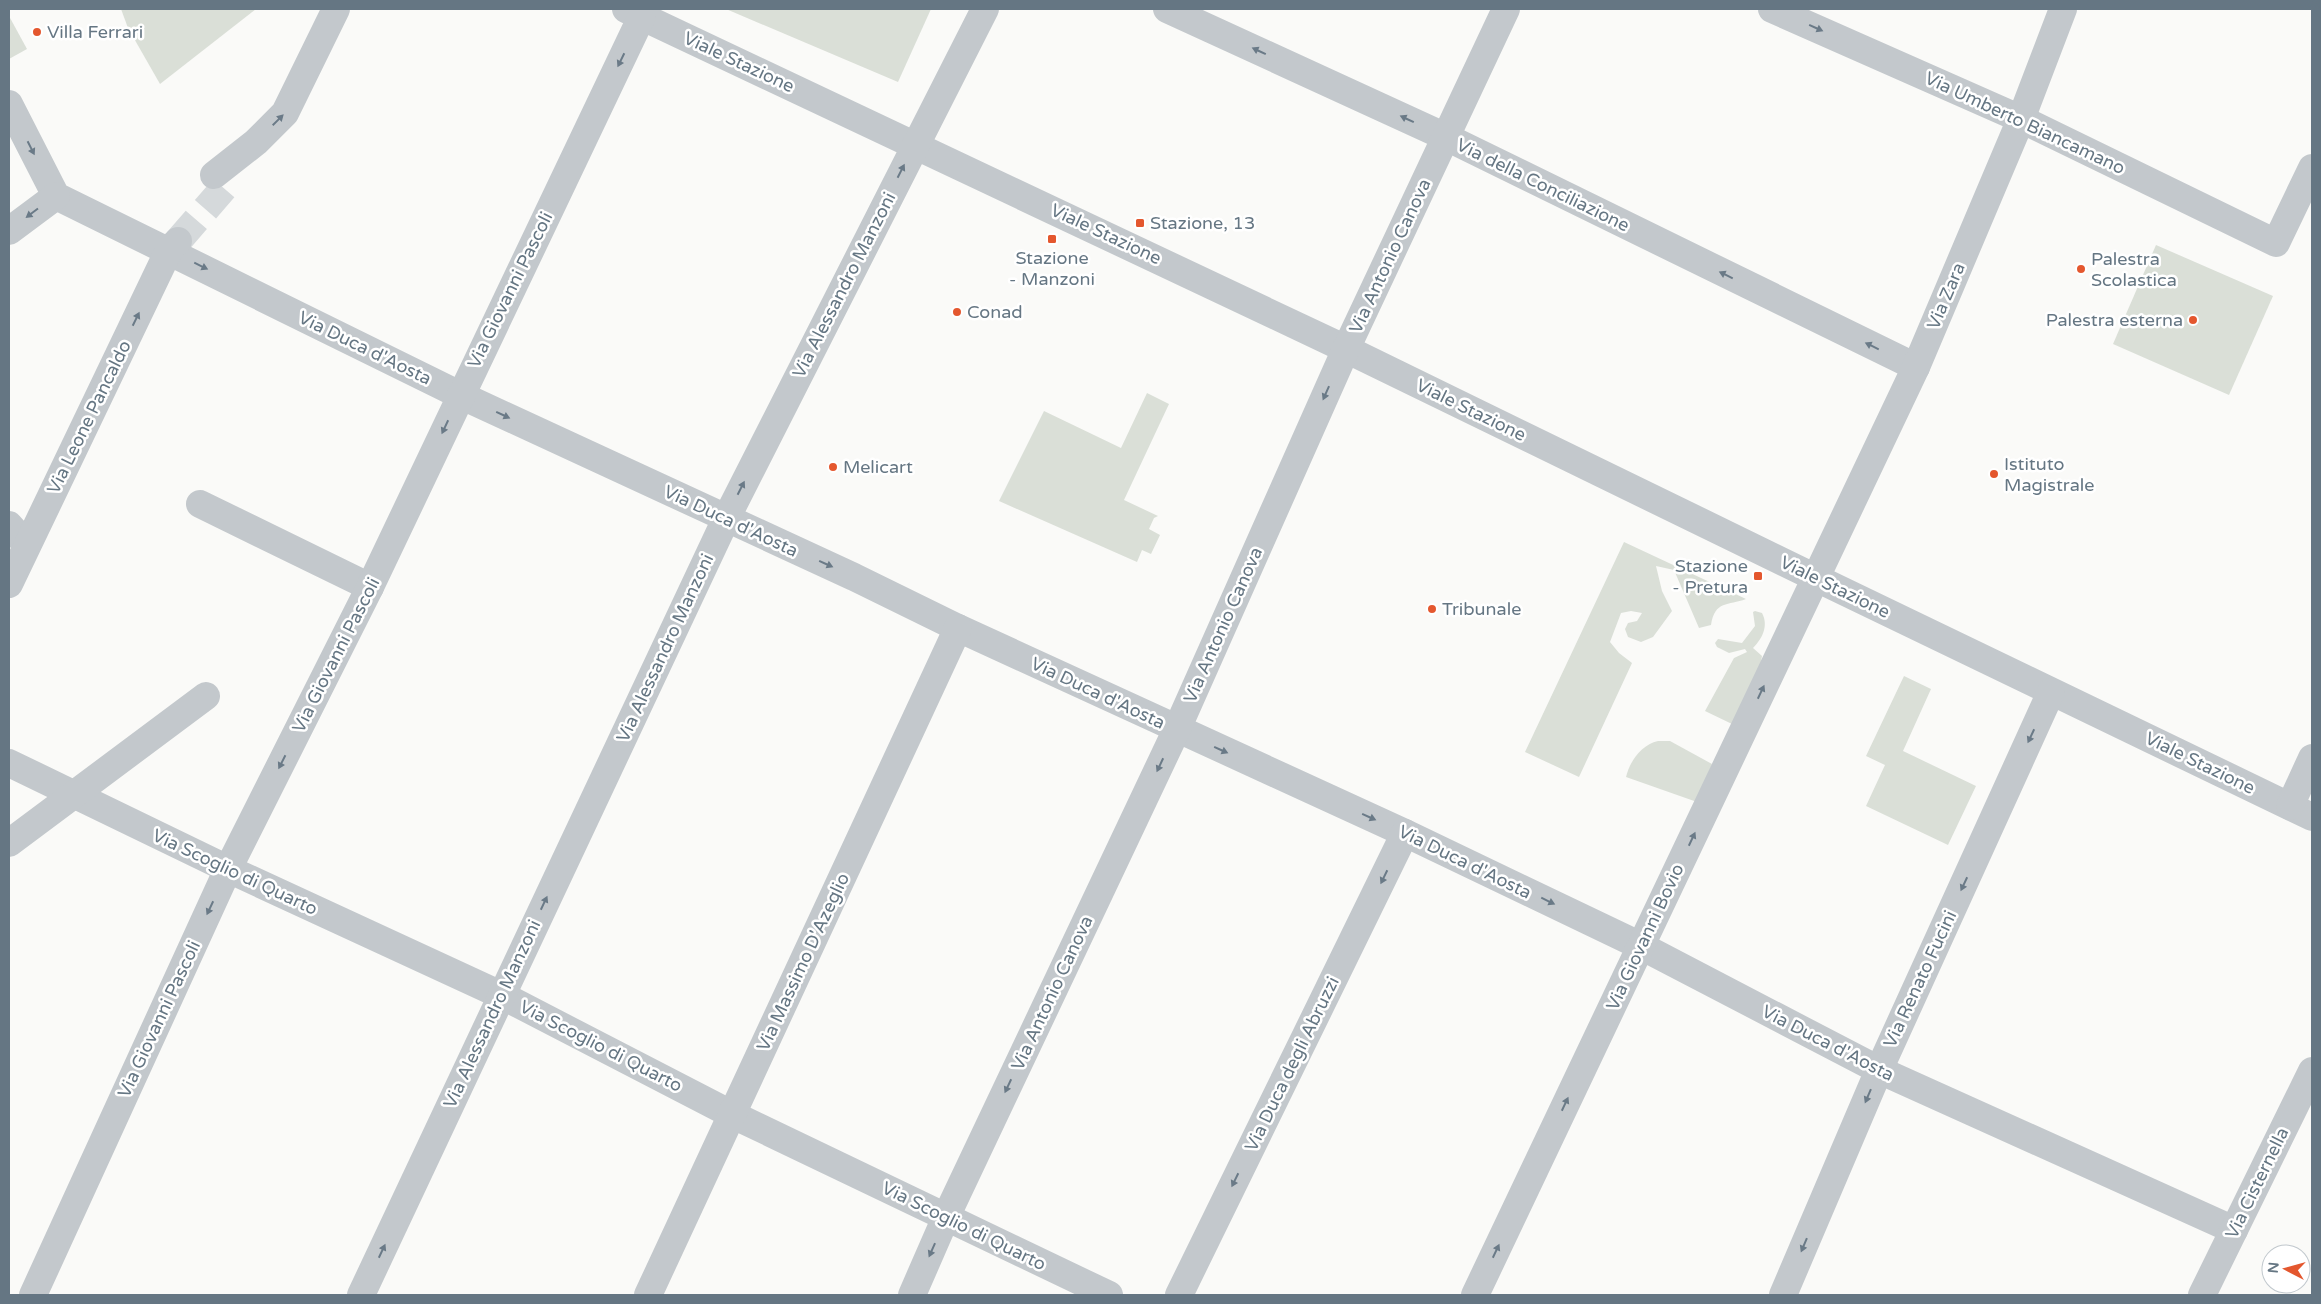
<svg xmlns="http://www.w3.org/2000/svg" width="2321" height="1304" font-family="'Varela Round',sans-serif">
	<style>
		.green { fill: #dadfd7 }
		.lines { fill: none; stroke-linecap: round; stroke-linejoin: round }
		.street-tunnel { stroke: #d5d9db; stroke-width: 28; stroke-dasharray: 28 14; stroke-linecap: butt }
		.street { stroke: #c3c8cc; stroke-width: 28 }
		.oneway { fill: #6a7a87 }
		.poi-dot { fill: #e4572e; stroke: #fff; stroke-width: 2 }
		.labels { text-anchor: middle; stroke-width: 5; stroke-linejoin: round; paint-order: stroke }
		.poi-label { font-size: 18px; fill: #657683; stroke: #fff; text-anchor: start }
		.street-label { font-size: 18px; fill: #657683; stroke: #fff }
	</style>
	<rect width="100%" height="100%" fill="#fafaf8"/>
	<g class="green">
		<path d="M121 9H256L160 84 128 28Z"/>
		<path d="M726 9H931L898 82Z"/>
		<path d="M9 16 27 49 9 59Z"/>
		<path d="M2156 245 2273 296 2229 395 2113 344Z"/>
		<path d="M1147 393 1169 404 1124 500 1158 516 1154 518 1149 529 1160 535 1151 554 1142 550 1137 562 999 501 1044 411 1121 448Z"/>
		<path d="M1624 542 1746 599C1728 606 1715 600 1711 625L1699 628 1674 570 1656 566 1662 591 1672 611 1653 637 1641 642 1628 637 1625 629 1628 623 1637 621 1642 613 1631 611 1621 613 1610 642 1619 653 1632 663 1579 777 1525 752Z"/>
		<path d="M1755 611 1762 613C1769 626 1762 639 1753 648L1762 656 1760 667 1732 724 1705 711 1734 658 1747 652 1745 649 1729 653 1717 647 1715 643 1718 639 1742 643 1755 626 1753 612Z"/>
		<path d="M1904 676 1931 689 1903 751 1976 786 1948 845 1866 806 1885 765 1866 756Z"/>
		<path d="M1658 741H1670L1712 764 1697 802 1626 777C1630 761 1641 745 1658 741Z"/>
	</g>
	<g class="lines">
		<path class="street-tunnel" d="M178 241 229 182"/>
		<g class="street">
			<path d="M626 9 1346 349 1816 578 2312 817"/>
			<path d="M1167 9 1446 137 1916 367"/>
			<path d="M1772 9 2021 119 2276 243 2312 168"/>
			<path d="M9 104 56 196 460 395 854 577 958 628 1405 833 1641 946 1879 1070 2234 1230"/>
			<path d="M214 175 256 142 285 113 336 9"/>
			<path d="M9 231 56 196"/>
			<path d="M200 504 370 587"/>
			<path d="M9 525 27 545"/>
			<path d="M9 584 169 250 178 241"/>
			<path d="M9 763 228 869 501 995 733 1115 1109 1295"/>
			<path d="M2290 806 2312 758"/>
			<path d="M9 843 206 696"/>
			<path d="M33 1295 228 869 370 587 642 16"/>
			<path d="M361 1295 726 519 985 9"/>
			<path d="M648 1295 958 628"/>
			<path d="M912 1295 946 1217 1177 729 1346 349 1506 9"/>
			<path d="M1179 1295 1405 833"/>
			<path d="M1475 1295 1916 367 2021 119 2063 9"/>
			<path d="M1783 1295 1879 1070 2051 692"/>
			<path d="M2202 1295 2312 1071"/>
		</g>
	</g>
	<defs><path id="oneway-solid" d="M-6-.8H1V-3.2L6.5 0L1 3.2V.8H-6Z" transform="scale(1.25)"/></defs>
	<g class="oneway">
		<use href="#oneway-solid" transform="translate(1816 28) rotate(24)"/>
		<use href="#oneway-solid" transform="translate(1259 51) rotate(-155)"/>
		<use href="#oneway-solid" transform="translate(621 60) rotate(116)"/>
		<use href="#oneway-solid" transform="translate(1407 119) rotate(-155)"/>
		<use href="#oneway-solid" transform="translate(278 120) rotate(-45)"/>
		<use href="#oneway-solid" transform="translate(31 148) rotate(63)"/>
		<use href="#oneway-solid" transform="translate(901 171) rotate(-63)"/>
		<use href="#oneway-solid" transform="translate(32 213) rotate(143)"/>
		<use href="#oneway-solid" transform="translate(201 266) rotate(26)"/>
		<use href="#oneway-solid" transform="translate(1726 275) rotate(-154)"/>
		<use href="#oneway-solid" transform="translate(136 319) rotate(-64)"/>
		<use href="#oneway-solid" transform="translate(1872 346) rotate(-154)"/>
		<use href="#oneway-solid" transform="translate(1326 393) rotate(114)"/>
		<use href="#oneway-solid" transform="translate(503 415) rotate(25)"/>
		<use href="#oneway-solid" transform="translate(445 427) rotate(115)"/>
		<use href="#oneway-solid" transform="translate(741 488) rotate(-63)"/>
		<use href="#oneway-solid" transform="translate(826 564) rotate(24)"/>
		<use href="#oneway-solid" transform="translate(1761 692) rotate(-65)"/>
		<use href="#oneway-solid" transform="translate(2031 736) rotate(115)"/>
		<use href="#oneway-solid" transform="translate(1221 750) rotate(24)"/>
		<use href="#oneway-solid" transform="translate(282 762) rotate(117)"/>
		<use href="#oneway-solid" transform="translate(1160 765) rotate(115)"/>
		<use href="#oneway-solid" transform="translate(1369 817) rotate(24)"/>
		<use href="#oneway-solid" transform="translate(1692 839) rotate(-65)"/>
		<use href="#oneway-solid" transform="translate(1384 877) rotate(116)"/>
		<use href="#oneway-solid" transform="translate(1964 884) rotate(115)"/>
		<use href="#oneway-solid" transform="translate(1548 901) rotate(26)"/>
		<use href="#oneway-solid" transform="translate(544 903) rotate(-65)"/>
		<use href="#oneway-solid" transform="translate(210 908) rotate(115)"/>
		<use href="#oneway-solid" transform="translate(1008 1086) rotate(115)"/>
		<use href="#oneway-solid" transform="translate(1868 1096) rotate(113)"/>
		<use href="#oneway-solid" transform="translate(1565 1104) rotate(-65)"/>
		<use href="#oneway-solid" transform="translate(1235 1180) rotate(116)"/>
		<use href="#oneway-solid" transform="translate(1804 1245) rotate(113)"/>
		<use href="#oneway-solid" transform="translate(932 1250) rotate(114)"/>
		<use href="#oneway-solid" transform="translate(382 1251) rotate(-65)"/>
		<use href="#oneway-solid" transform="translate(1496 1251) rotate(-65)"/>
	</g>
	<g class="poi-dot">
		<circle cx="37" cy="32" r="5"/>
		<rect x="1135" y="218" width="10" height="10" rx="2.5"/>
		<rect x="1047" y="234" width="10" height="10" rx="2.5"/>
		<circle cx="2081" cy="269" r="5"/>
		<circle cx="957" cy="312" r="5"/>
		<circle cx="2193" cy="320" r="5"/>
		<circle cx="833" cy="467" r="5"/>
		<circle cx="1994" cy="474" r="5"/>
		<rect x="1753" y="571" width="10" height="10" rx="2.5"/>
		<circle cx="1432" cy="609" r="5"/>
	</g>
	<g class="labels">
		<g class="poi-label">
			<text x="47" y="38">Villa Ferrari</text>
			<text x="1150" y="229">Stazione, 13</text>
			<text x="1052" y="264" text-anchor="middle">Stazione<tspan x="1052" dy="21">- Manzoni</tspan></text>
			<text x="2091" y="265">Palestra<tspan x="2091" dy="21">Scolastica</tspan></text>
			<text x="967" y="318">Conad</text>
			<text x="2183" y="326" text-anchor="end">Palestra esterna</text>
			<text x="2004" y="470">Istituto<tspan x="2004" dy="21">Magistrale</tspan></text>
			<text x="843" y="473">Melicart</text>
			<text x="1748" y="572" text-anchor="end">Stazione<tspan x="1748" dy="21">- Pretura</tspan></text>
			<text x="1442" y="615">Tribunale</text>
		</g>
		<g class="street-label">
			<text transform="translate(739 62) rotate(25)" y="6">Viale Stazione</text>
			<text transform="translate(2025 123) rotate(25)" y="6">Via Umberto Biancamano</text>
			<text transform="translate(1543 185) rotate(26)" y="6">Via della Conciliazione</text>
			<text transform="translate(1106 234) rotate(25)" y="6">Viale Stazione</text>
			<text transform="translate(1390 256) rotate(-65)" y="6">Via Antonio Canova</text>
			<text transform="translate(844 285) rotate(-63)" y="6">Via Alessandro Manzoni</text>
			<text transform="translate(510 290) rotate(-64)" y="6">Via Giovanni Pascoli</text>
			<text transform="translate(1946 296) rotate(-67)" y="6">Via Zara</text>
			<text transform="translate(365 348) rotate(26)" y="6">Via Duca d'Aosta</text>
			<text transform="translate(1471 410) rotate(26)" y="6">Viale Stazione</text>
			<text transform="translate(89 417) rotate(-64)" y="6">Via Leone Pancaldo</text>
			<text transform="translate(731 521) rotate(25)" y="6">Via Duca d'Aosta</text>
			<text transform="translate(1835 587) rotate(26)" y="6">Viale Stazione</text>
			<text transform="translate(1223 625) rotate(-66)" y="6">Via Antonio Canova</text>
			<text transform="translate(665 648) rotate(-65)" y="6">Via Alessandro Manzoni</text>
			<text transform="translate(336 655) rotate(-63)" y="6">Via Giovanni Pascoli</text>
			<text transform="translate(1098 693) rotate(25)" y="6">Via Duca d'Aosta</text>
			<text transform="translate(2200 763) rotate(26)" y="6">Viale Stazione</text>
			<text transform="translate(1465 862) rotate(26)" y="6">Via Duca d'Aosta</text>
			<text transform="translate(235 872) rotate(25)" y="6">Via Scoglio di Quarto</text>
			<text transform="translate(1645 937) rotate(-65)" y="6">Via Giovanni Bovio</text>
			<text transform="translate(803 962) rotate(-65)" y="6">Via Massimo D'Azeglio</text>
			<text transform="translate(1920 979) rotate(-65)" y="6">Via Renato Fucini</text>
			<text transform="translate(1052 993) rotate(-65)" y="6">Via Antonio Canova</text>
			<text transform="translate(492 1014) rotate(-65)" y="6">Via Alessandro Manzoni</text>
			<text transform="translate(159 1019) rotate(-65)" y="6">Via Giovanni Pascoli</text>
			<text transform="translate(1828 1043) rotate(27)" y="6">Via Duca d'Aosta</text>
			<text transform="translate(601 1046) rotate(27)" y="6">Via Scoglio di Quarto</text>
			<text transform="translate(1292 1064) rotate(-64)" y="6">Via Duca degli Abruzzi</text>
			<text transform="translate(2257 1183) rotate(-64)" y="6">Via Cisternella</text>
			<text transform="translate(964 1226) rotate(26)" y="6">Via Scoglio di Quarto</text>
		</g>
	</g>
	<rect width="2321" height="1304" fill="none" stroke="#657683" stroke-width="20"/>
	<g transform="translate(2286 1269) rotate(276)"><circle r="24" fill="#ffffff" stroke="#c1c8cd"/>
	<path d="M0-4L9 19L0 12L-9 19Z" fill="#e4572e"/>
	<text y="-8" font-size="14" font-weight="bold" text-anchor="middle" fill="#657683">N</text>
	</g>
</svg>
